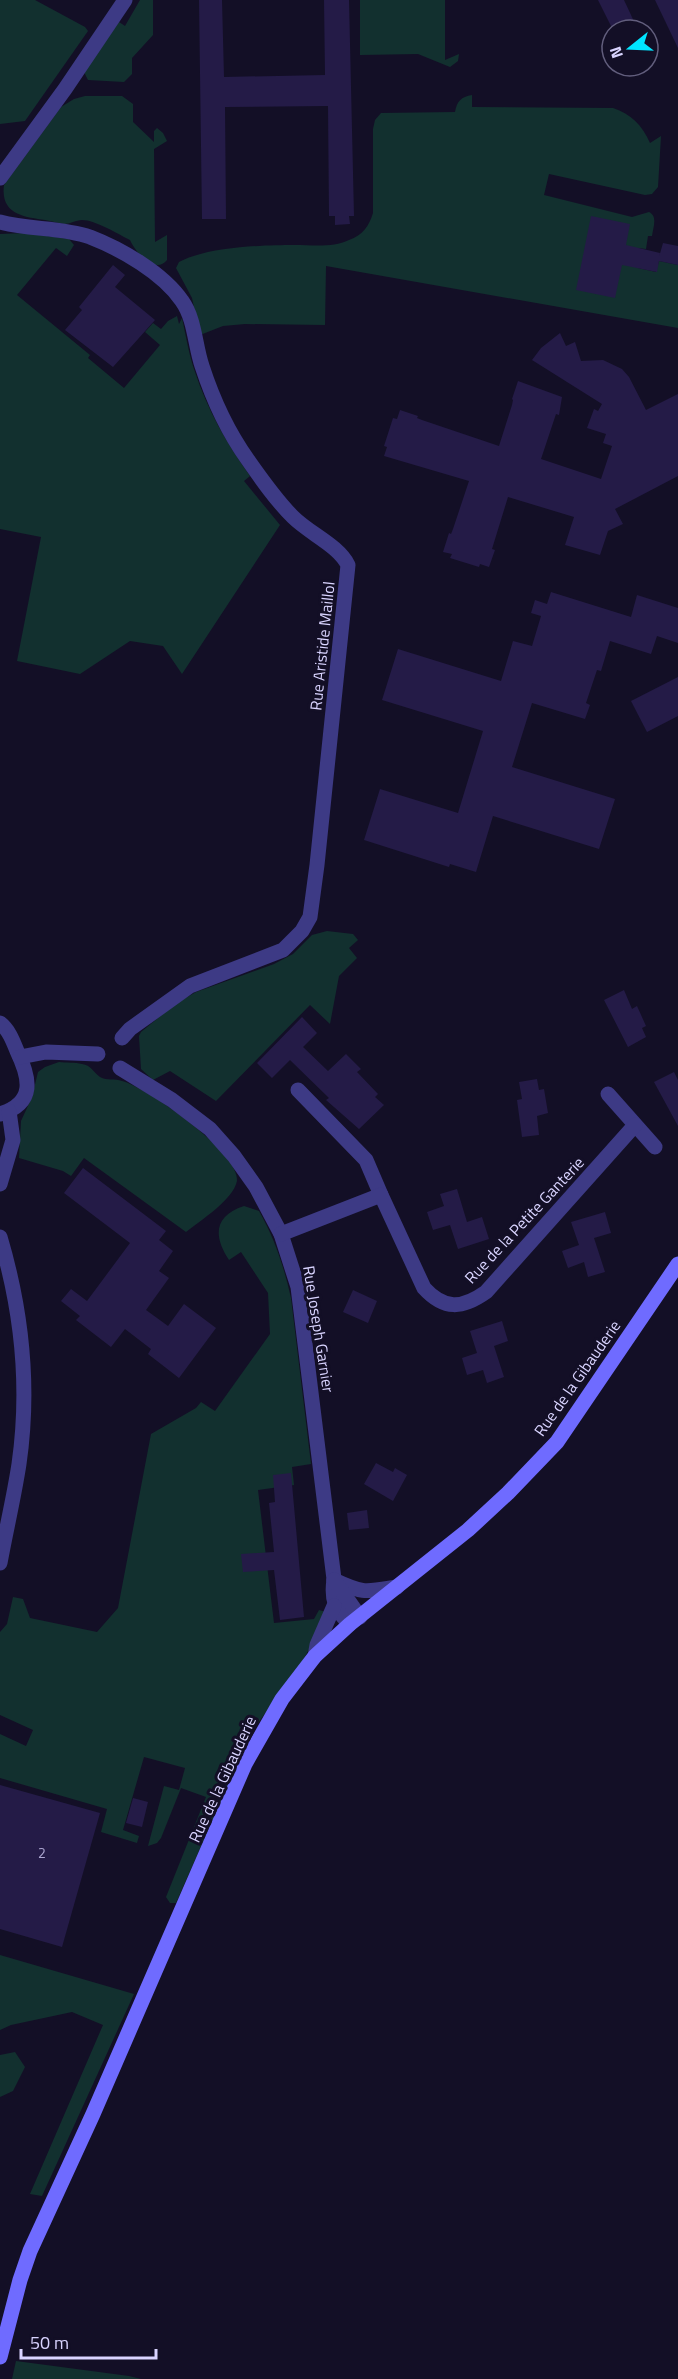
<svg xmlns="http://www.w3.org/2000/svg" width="678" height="2379" font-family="'Titillium Web',sans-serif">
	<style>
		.green { fill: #12302f }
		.building { fill: #241b47 }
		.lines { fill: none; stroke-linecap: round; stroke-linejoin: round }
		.street { stroke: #3d3a85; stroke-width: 15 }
		.secondary { stroke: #6f6bff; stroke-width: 15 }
		.labels { text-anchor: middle; stroke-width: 6; stroke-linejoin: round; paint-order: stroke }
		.number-label { font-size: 14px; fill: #aca6d1 }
		.street-label { font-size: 16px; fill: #d9d4ff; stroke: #130f26 }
	</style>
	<rect width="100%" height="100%" fill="#130f26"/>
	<g class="green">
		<path d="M0 0H35L85 27 88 31 25 121 0 124Z"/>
		<path d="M140 0H153V35L132 58V74L124 82 88 80 85 74V70L119 22 125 26Z"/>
		<path d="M360 0H445V60L459 54 458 61 450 67 418 54 360 55Z"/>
		<path d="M472 95V107L613 108C631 114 642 125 650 143L661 136 658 187 652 194 645 195 549 174 544 195 632 217 649 212C658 216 653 228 652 236H648L646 249 638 248V268L656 272 659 261 678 265V328L326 266 325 325 245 324 223 326 200 335 192 298 176 268 179 262C207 247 262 245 294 245 312 245 333 248 349 240 363 235 369 226 373 213V129L375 120 381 113 455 112C457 101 461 97 472 95Z"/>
		<path d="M85 96H122L133 104V122L154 142V131L157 128 163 133 167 141 154 149 155 242 167 235V260C155 275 135 252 130 240 118 234 95 220 82 220 76 220 70 224 64 224 58 223 51 221 45 220 25 217 0 215 4 185L61 107 74 99Z"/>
		<path d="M25 233 69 239 74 245 67 256 56 248 17 295 90 355 88 358 124 388 160 345 145 332 153 323 161 329 168 321 177 316 179 324 182 318C186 336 189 355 195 372 207 409 227 444 250 476L244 481 280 525 182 674 163 646 130 641 80 674 17 661 41 537 0 529V234Z"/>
		<path d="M327 931 353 934 358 940 349 948 357 958 339 976 330 1024 310 1005 216 1101 170 1071 153 1080 141 1069 139 1036 141 1032 175 1004 196 992 274 964 293 954 312 935Z"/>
		<path d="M59 1062C66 1063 75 1062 82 1064 91 1065 93 1072 100 1077 107 1081 115 1078 122 1081 147 1087 241 1154 237 1181 233 1200 201 1220 186 1232L84 1158 71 1176 63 1171 19 1158 21 1121 32 1097 38 1072 45 1067Z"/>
		<path d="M244 1206 259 1211C275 1239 284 1267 291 1298L311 1464 292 1467 294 1485 258 1490 274 1623 314 1619 319 1610 326 1612 316 1637 302 1662 251 1733 176 1903H170L166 1897 206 1797 181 1788 161 1838 157 1843 148 1846 164 1786 179 1790 185 1768 144 1757 123 1830 139 1836 137 1843 101 1832 107 1809 0 1778V1734L26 1746 33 1730 0 1715V1632L7 1624 13 1597 23 1599 30 1618 97 1632 118 1608 151 1434 196 1408 201 1402 215 1411 270 1334 268 1293 241 1252 229 1260C213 1236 214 1216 244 1206Z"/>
		<path d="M0 1955 134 1994 42 2196 30 2194 103 2025 72 2012 11 2025 0 2030Z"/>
		<path d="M15 2052 25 2067 13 2091 0 2097V2055Z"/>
		<path d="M16 2361 129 2376 141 2379H12Z"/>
	</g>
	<g class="building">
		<path d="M199 0H222L224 77 325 75 324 0H349L354 216H349L350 224 335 225V216H329L328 106 225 107 226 219H202Z"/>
		<path d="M598 0H624L638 30H613Z"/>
		<path d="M655 0H678V48Z"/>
		<path d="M591 216 630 224 626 245 660 253 659 257 663 243 678 246V265L659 261 657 272 622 265 615 298 576 290Z"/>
		<path d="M113 265 125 275 115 287 155 320 113 367 65 330 82 310 79 307Z"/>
		<path d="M560 333 566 346 575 342 581 361 603 360 622 369 629 377 646 410 678 394V476L615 509 623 524 608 531 600 555 565 545 574 517 508 497 492 549 495 550 489 567 480 564 479 567 450 558 452 554 443 552 449 533 451 534 453 529 469 481 384 456 387 447 384 446 393 418 397 419 400 410 418 416 417 418 422 420 499 446 512 405 513 400 512 399 518 381 562 397 559 415 556 414 541 459 601 479 612 446 603 443 606 434 587 428 594 409 598 411 602 404 532 360 541 348Z"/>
		<path d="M551 592 631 617 637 595 678 608V643L657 636 651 654 610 641 601 671 597 670 586 703 590 705 585 719 532 703 512 767 615 799 599 849 493 816 476 872 450 864 449 867 364 840 380 789 458 813 483 731 382 700 398 649 501 681 513 641 532 646 541 616 531 613 535 600 547 604Z"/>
		<path d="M678 677V716L647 732 631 701Z"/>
		<path d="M624 990 632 1009 637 1006 646 1026 642 1028 646 1037 628 1047 604 1000Z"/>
		<path d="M302 1017 317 1033 303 1047 328 1071 346 1054 361 1069 357 1072 378 1094 375 1097 384 1105 359 1129 326 1100 329 1098 290 1060 272 1078 257 1063Z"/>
		<path d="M674 1072 678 1080V1126L654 1082Z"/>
		<path d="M537 1079 539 1090 544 1089 548 1113 537 1116 539 1135 522 1137 517 1100 522 1099 519 1082Z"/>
		<path d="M83 1168 166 1231 159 1240 173 1251 159 1271 169 1278 146 1310 168 1326 184 1304 216 1328 179 1378 148 1354 151 1349 125 1329 111 1347 76 1320 80 1316 61 1301 71 1289 87 1301 130 1243 64 1193Z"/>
		<path d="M457 1189 467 1222 482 1217 489 1239 458 1249 450 1225 433 1230 427 1212 444 1206 440 1194Z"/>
		<path d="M605 1212 611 1233 594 1238 605 1272 588 1277 584 1262 568 1268 562 1251 579 1245 571 1222Z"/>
		<path d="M353 1290 377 1301 368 1323 343 1312Z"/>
		<path d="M502 1321 508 1341 494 1346 504 1377 487 1383 483 1370 467 1375 462 1358 477 1353 470 1331Z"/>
		<path d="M376 1463 393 1472 395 1468 407 1475 393 1501 364 1484Z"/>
		<path d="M291 1473 304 1617 280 1620 274 1570 243 1572 241 1554 274 1552 269 1503 275 1502 273 1475Z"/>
		<path d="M367 1510 369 1528 349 1530 347 1513Z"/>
		<path d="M0 1785 100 1813 62 1947 0 1929Z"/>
		<path d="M133 1798 148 1802 142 1827 126 1823Z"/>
	</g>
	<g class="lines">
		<g class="street">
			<path d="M0 178 65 89 125 0"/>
			<path d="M0 222C29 230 61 227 90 237 121 249 163 273 182 301 195 319 195 346 202 366 213 400 228 432 248 460 262 480 276 500 293 517 310 534 338 545 348 565L317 865 310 917 302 931 283 950 190 986 130 1029 122 1038"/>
			<path d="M0 1023C9 1030 13 1041 17 1051 30 1078 36 1103 0 1114"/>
			<path d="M20 1057 46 1052 98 1054"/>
			<path d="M120 1068 172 1100 210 1129 234 1156 256 1187 281 1234 298 1287 334 1579C331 1600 335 1610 350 1624"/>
			<path d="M298 1090 366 1160 381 1195"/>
			<path d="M608 1094 655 1147"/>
			<path d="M0 1184 13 1140 9 1111"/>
			<path d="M281 1234 381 1195 424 1288C444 1310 462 1309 486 1292L635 1125"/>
			<path d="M0 1237C22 1311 30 1387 19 1464 14 1497 6 1530 0 1563"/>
			<path d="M334 1580C364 1594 365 1592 397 1587"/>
			<path d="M334 1580 360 1617"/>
			<path d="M315 1656 317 1645 334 1606"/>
		</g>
		<path class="secondary" d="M0 2357 20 2280 30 2251 93 2114 245 1764 282 1699 315 1656 350 1624 468 1530 508 1493 557 1442 678 1264"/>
	</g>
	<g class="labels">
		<g class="number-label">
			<text x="42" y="1858">2</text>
		</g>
		<g class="street-label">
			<text transform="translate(322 646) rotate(-84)" y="6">Rue Aristide Maillol</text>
			<text transform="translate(524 1220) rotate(-47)" y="6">Rue de la Petite Ganterie</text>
			<text transform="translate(319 1329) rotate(81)" y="6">Rue Joseph Garnier</text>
			<text transform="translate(577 1378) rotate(-55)" y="6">Rue de la Gibauderie</text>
			<text transform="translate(222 1779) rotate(-65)" y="6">Rue de la Gibauderie</text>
		</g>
	</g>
	<g transform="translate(630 48) rotate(252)"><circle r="28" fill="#130f26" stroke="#625e7d" stroke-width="1.5"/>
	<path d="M0-4.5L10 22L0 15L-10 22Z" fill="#00e5ff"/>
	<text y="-9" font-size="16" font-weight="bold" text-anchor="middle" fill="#d9d4ff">N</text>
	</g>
	<path d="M21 2349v9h135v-9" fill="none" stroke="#d9d4ff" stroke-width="3"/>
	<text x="30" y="2349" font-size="18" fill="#d9d4ff" stroke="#130f26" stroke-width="4.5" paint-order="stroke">50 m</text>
</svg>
